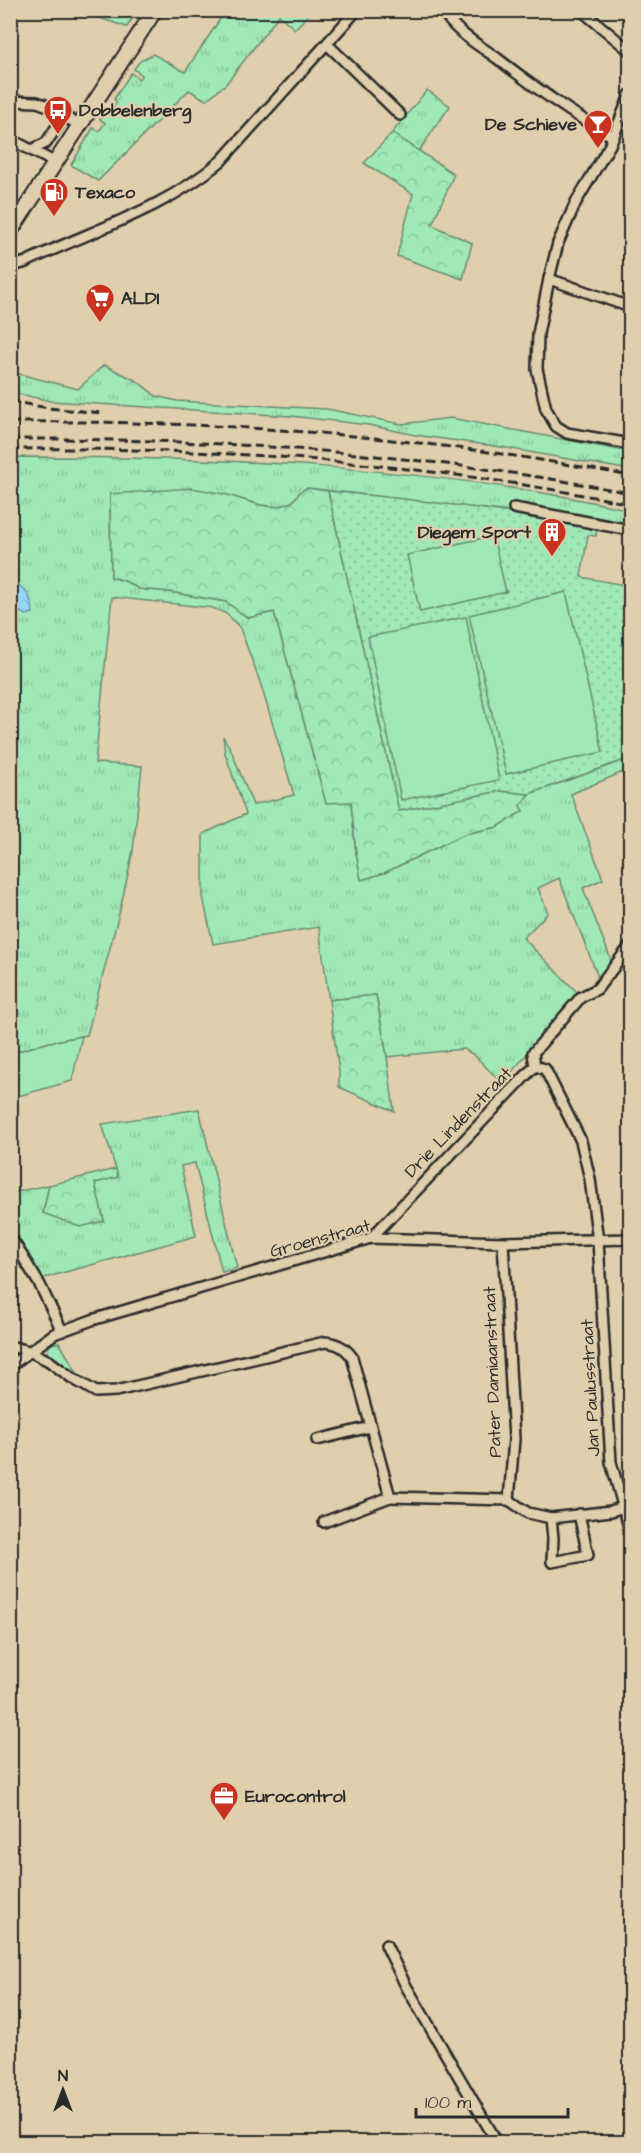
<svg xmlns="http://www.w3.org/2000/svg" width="641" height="2153" font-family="'Architects Daughter',sans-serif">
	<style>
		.grass { fill: url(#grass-tufts); stroke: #668a70; stroke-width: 1.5 }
		.forest { fill: url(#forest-crowns); stroke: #668a70; stroke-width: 1.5 }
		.park { fill: url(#park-dots); stroke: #668a70; stroke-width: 1.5 }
		.garden { fill: #a0e8b6; stroke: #668a70; stroke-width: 1.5 }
		.water { fill: url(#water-ripples); stroke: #6b92a5; stroke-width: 1.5 }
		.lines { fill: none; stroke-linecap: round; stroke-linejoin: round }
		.minor-casing { stroke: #2b2b2b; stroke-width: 14 }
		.secondary-casing { stroke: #2b2b2b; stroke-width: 18 }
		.minor { stroke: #e0cfac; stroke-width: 9 }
		.secondary { stroke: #e0cfac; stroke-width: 14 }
		.rail { stroke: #2b2b2b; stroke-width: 3; stroke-dasharray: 9 4.5; stroke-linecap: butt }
		.labels { text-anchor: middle; stroke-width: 4.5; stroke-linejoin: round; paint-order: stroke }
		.poi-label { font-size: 18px; font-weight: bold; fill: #2b2b2b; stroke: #e0cfac; text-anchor: start }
		.street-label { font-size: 18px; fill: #2b2b2b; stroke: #e0cfac }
	</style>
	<defs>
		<pattern id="grass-tufts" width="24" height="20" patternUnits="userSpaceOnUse" patternTransform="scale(1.5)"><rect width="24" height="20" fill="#a0e8b6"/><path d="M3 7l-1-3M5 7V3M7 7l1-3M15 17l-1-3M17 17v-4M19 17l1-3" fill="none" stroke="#8ac79d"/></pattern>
		<pattern id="forest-crowns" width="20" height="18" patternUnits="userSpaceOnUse" patternTransform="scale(1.5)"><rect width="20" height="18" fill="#a0e8b6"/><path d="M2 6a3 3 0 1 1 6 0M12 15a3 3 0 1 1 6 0" fill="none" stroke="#8ac79d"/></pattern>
		<pattern id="park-dots" width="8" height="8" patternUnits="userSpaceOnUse" patternTransform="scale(1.5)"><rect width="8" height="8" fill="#a0e8b6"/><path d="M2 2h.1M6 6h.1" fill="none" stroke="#8ac79d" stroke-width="1.8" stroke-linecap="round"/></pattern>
		<pattern id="water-ripples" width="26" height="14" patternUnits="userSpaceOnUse" patternTransform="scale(1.5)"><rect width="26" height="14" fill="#95d7f7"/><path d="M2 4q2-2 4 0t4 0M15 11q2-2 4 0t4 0" fill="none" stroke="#81b9d4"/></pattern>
	</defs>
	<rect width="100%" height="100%" fill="#e0cfac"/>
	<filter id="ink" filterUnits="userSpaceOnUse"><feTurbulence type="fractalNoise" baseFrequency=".0167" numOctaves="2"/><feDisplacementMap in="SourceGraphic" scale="12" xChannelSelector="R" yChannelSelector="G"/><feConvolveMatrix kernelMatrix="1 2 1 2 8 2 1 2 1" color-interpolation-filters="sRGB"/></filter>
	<g filter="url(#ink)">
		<g class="grass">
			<path d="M226 10 312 11 295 29 279 15 226 84 206 100 189 90 98 181 71 165 93 128 99 131 105 123 100 119 107 108 112 110 117 102 114 99 131 73 139 79 142 75 134 69 140 61 153 54 185 72Z"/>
			<path d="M78 11 137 10V11L127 27Z"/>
			<path d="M427 90 450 106 419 151 392 133Z"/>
			<path d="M104 365 137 381 156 396 177 401 327 409 401 424 451 418 630 452V470L501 447 415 435 369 425 291 416 50 401 11 392V372L78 389Z"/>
			<path d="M11 457C218 457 427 465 630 510V534L520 513 307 488 301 491 292 502 278 507 260 505 224 494H110L111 577 125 581 139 589 170 592 226 602 248 618 274 612 326 802H351L356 853 362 879 384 873 464 834 498 827 529 794 630 758V769L571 794 603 879 583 888 611 960 598 977 559 878 538 888 548 913 523 938 579 994 502 1083 474 1055 464 1049 387 1057 376 995 329 1000 319 927 213 944 203 897V834L246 814 225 753 223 736 231 750 253 805 294 795 260 682 240 628 227 614 213 608 112 597 95 763 142 766 133 851 120 910 87 1035 50 1042 11 1053Z"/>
			<path d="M199 1109 237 1268 222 1272 195 1163 181 1166 196 1236 44 1278 40 1281 11 1240 10 1193 49 1185 43 1213 104 1221 95 1183 118 1176 102 1124Z"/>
			<path d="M59 1342 79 1376 77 1378 48 1355V1348L52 1344Z"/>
		</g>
		<g class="forest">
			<path d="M392 133 454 174 432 225 472 243 463 279 397 256 413 194 364 163Z"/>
			<path d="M192 488 224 494 260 505 278 507 292 502 301 491 307 488 328 491 399 810 500 791 529 794 520 806 523 811 498 827 464 834 384 873 361 880 356 853 351 802 326 803 274 612 248 618 226 602 170 592 139 589 125 581 111 577 110 494Z"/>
			<path d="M376 995 387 1057 394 1111 339 1087V1072L329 1000Z"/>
			<path d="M116 1169 118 1177 95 1183 104 1221 80 1227 43 1213 49 1185Z"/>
		</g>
		<path class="park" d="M328 491C419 500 508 510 597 527L596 536 588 535 581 577 630 586V630L624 652 630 692V758L529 794 500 791 399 811Z"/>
		<g class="garden">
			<path d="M493 536 506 592 420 612 407 555Z"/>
			<path d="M566 592 603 752 506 774 469 615Z"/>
			<path d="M466 617 499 780 401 800 368 637Z"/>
			<path d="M82 1036 72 1081 11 1098V1053L50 1042Z"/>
		</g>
		<path class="water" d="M11 579C24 588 32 595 33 613L26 615 11 607Z"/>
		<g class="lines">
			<g class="minor-casing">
				<g id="minor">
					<path d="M443 10C453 31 479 45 498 59 535 87 572 115 614 137"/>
					<path d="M581 10 630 51"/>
					<path d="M328 45 400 115"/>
					<path d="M630 95 610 145 576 202 558 243 549 279 538 334 537 369 546 409 556 426 567 433 630 444"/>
					<path d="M10 101 37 102 48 106 80 126"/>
					<path d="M10 139 56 163"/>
					<path d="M31 150 46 143 64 116"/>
					<path d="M10 267 26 262C92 230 164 210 221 161L357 10"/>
					<path d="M549 279 630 307"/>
					<path d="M514 508 630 530"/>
					<path d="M535 1066 545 1069 581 1141 590 1179 598 1241 611 1462 630 1531"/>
					<path d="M10 1236 40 1285 62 1331"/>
					<path d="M371 1238 535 1066 533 1053 581 997 597 989 630 946"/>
					<path d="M503 1242 514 1439 509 1500"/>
					<path d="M10 1346 29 1351 49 1361 72 1378 96 1392 116 1391 325 1342C337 1343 345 1347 352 1357L390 1497 509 1500 528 1513 551 1518 611 1511 623 1507"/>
					<path d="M10 1366 54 1334 92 1320 371 1238 503 1242 630 1239"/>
					<path d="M317 1440 370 1427"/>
					<path d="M551 1518 553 1538 552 1562 588 1555 579 1514"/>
					<path d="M324 1522 390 1497"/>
					<path d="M386 1945 406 1986 497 2142"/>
				</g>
			</g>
			<g class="secondary-casing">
				<path id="secondary" d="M10 232 155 10"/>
			</g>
			<use href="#minor" class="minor"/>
			<use href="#secondary" class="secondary"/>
			<g class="rail">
				<path d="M10 401 48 408 103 413"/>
				<path d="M10 422C219 420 426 436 630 476"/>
				<path d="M10 439C219 438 426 454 630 493"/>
				<path d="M10 449C219 447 426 463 630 504"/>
			</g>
		</g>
	</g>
	<defs>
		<g id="bus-pin" transform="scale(1.5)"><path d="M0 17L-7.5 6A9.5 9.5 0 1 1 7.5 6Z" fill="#c8321e" stroke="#e0cfac"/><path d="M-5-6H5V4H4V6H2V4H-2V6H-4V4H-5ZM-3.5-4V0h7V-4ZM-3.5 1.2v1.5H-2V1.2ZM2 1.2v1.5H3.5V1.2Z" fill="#fff"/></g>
		<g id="bar-pin" transform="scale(1.5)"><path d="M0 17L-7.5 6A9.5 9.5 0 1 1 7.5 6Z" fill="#c8321e" stroke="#e0cfac"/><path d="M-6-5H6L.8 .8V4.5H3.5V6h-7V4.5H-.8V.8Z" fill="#fff"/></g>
		<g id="fuel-pin" transform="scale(1.5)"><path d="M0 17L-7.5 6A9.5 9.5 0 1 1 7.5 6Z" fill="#c8321e" stroke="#e0cfac"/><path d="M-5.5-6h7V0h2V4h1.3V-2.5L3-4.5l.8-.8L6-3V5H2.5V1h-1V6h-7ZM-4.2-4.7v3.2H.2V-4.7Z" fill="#fff"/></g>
		<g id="supermarket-pin" transform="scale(1.5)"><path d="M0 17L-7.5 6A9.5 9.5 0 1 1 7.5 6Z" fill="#c8321e" stroke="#e0cfac"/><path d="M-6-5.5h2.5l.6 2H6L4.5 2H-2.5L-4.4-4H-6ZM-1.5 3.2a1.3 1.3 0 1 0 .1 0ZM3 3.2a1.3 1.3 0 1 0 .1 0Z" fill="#fff"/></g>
		<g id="building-pin" transform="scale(1.5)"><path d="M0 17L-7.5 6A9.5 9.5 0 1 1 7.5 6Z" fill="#c8321e" stroke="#e0cfac"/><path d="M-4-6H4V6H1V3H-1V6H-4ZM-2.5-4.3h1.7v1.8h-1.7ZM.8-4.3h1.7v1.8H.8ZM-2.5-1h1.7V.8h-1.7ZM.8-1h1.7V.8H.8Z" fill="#fff"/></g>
		<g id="office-pin" transform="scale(1.5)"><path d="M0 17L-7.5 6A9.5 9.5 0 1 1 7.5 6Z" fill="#c8321e" stroke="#e0cfac"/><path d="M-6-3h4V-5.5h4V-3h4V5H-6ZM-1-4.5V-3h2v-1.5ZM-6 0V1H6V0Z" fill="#fff"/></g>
	</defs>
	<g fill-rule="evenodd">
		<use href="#bus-pin" x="58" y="110"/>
		<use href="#bar-pin" x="598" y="124"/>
		<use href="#fuel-pin" x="54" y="192"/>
		<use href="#supermarket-pin" x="100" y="298"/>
		<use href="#building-pin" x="552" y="532"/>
		<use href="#office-pin" x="224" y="1796"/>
	</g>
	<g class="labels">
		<g class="poi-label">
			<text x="79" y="116">Dobbelenberg</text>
			<text x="577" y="130" text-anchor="end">De Schieve</text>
			<text x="75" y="198">Texaco</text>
			<text x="121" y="304">ALDI</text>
			<text x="531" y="538" text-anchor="end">Diegem Sport</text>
			<text x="245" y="1802">Eurocontrol</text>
		</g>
		<g class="street-label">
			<text transform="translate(458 1122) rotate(-46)" y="6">Drie Lindenstraat</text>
			<text transform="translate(320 1238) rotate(-15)" y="6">Groenstraat</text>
			<text transform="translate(492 1372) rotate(-92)" y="6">Pater Damiaanstraat</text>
			<text transform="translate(590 1388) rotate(-93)" y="6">Jan Paulusstraat</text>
		</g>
	</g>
	<rect width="641" height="2153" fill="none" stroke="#e0cfac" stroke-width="36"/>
	<rect x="18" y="18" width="605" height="2117" fill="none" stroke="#2b2b2b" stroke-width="2" filter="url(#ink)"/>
	<g transform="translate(63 2090)" stroke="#e0cfac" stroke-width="4.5" paint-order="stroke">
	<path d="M0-4.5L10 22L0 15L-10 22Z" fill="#2b2b2b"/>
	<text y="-9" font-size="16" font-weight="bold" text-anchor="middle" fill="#2b2b2b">N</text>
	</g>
	<path d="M416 2108v9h152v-9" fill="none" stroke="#2b2b2b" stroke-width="3"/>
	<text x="425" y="2108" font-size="18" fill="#2b2b2b" stroke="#e0cfac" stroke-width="4.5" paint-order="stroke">100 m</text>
</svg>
